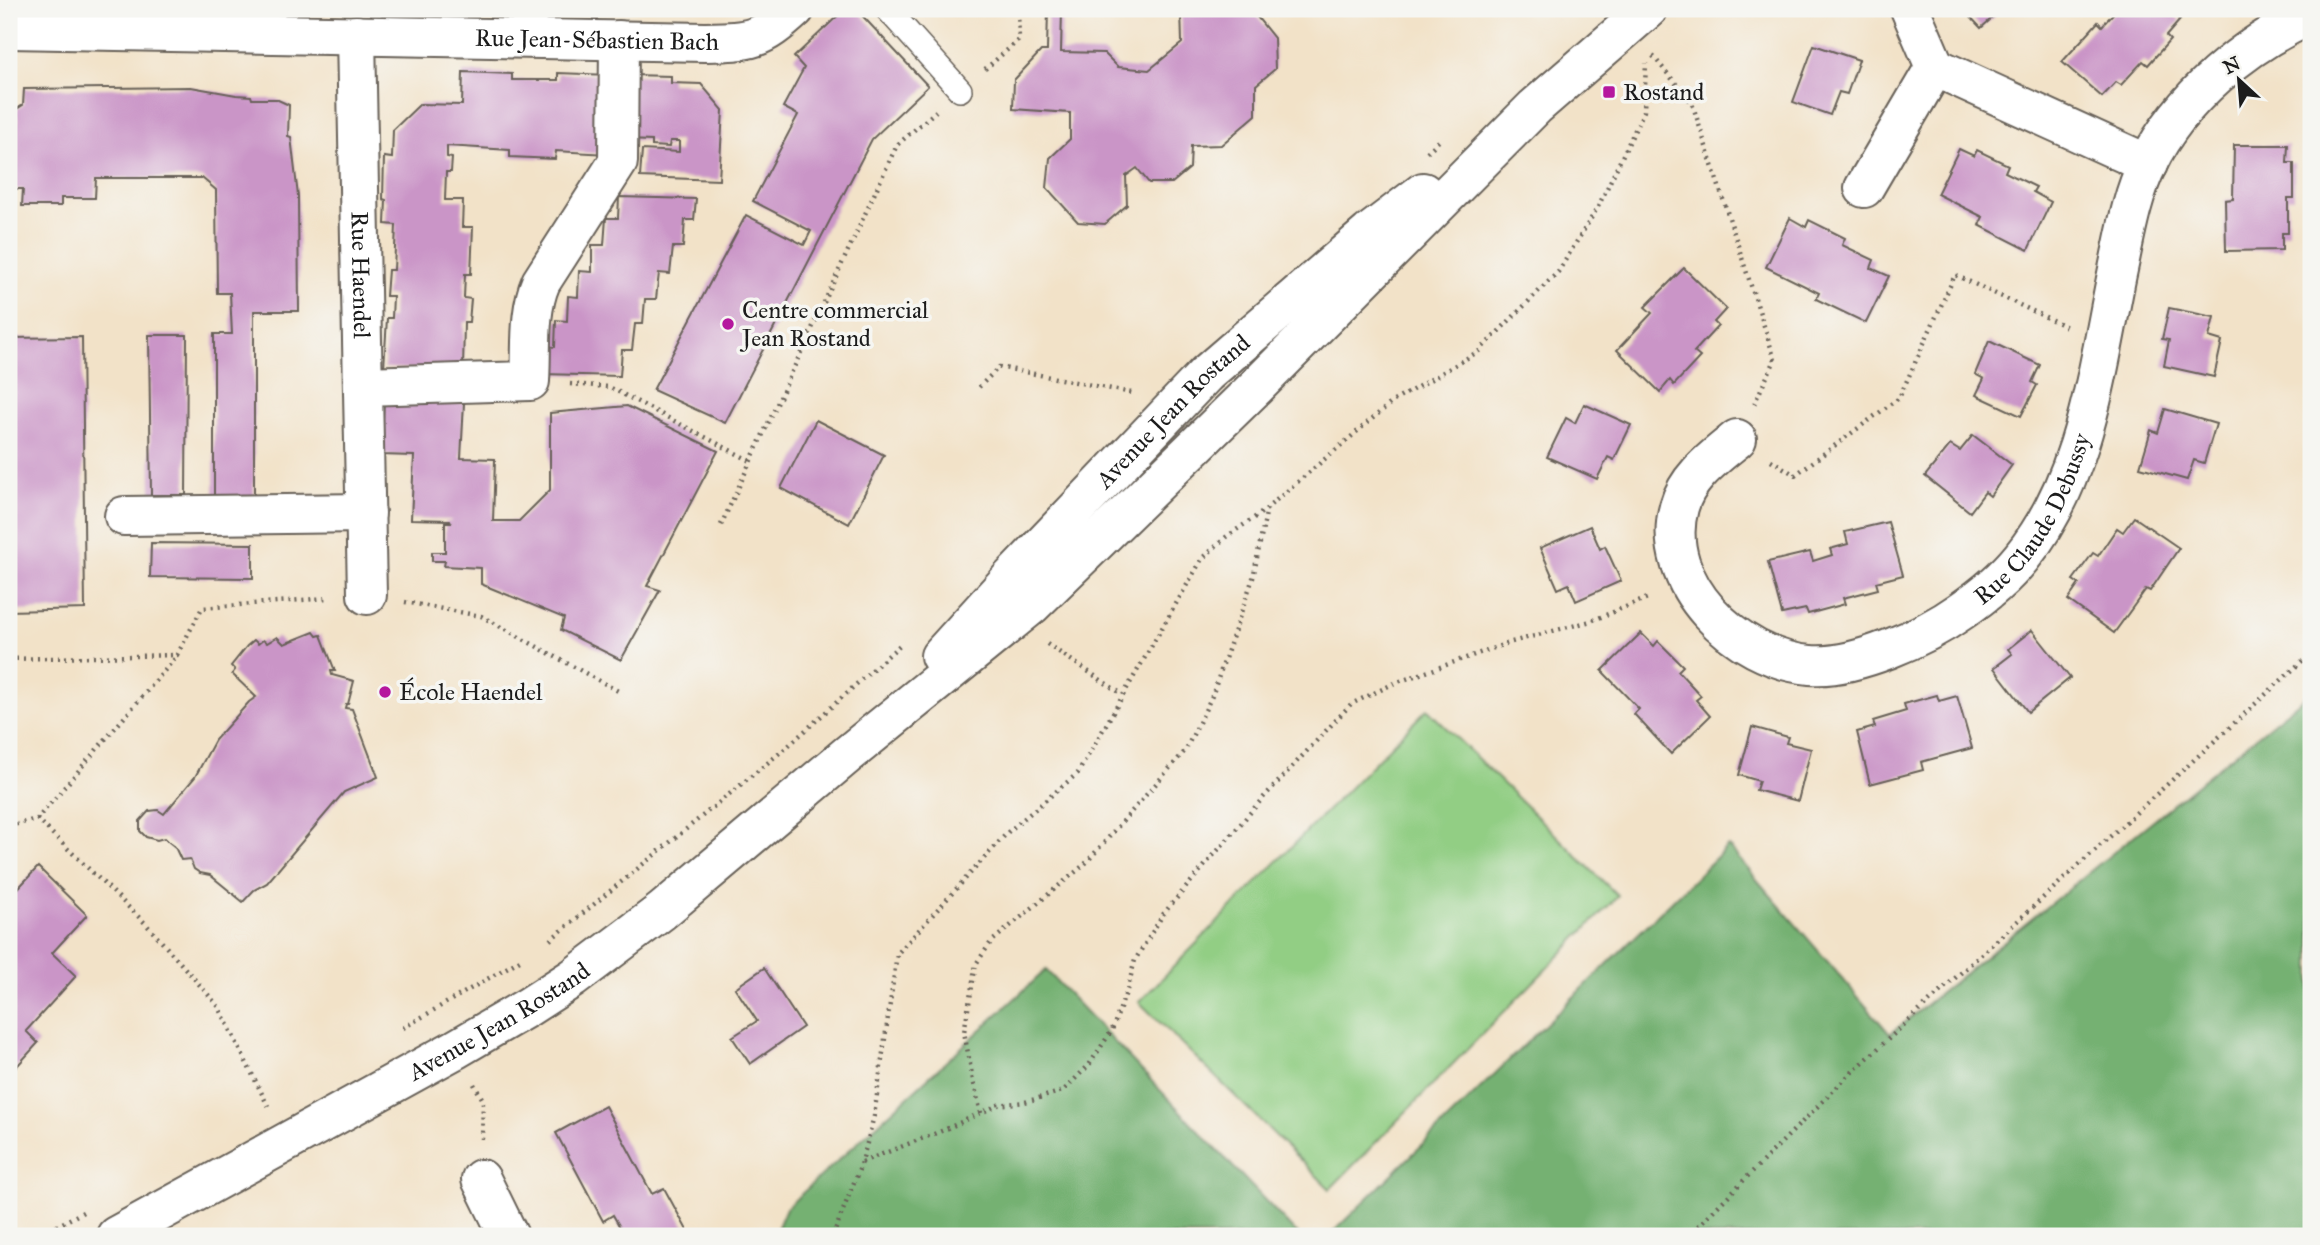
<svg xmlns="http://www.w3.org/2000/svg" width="2320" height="1245" font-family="'IM FELL Great Primer',serif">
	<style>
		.green { fill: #92ce84; stroke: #577550; stroke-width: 2 }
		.forest { fill: #75b172; stroke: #486647; stroke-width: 2 }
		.building { fill: #ca95c7 }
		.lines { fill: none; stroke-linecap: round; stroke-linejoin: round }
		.service-casing { stroke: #676158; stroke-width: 26 }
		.minor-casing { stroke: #676158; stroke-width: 42 }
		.tertiary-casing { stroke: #676158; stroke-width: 42 }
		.path { stroke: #676158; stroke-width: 4.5; stroke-dasharray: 2 5; stroke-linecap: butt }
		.service { stroke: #fff; stroke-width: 23 }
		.minor { stroke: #fff; stroke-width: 38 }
		.tertiary { stroke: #fff; stroke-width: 38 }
		.poi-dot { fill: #b5179e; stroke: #f6f6f2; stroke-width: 2.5 }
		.labels { text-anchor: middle; stroke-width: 7; stroke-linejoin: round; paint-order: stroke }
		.street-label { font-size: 24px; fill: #1c1c1c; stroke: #f6f6f2 }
		.poi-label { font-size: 24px; fill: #1c1c1c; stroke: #f6f6f2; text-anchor: start }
	</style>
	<rect width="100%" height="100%" fill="#f6f6f2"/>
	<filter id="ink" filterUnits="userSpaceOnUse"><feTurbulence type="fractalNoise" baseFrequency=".0143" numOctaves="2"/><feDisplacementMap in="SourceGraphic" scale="14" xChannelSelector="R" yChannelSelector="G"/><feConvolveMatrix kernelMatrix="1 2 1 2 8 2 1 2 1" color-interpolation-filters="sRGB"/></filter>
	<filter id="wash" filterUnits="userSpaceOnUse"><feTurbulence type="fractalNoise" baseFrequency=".00686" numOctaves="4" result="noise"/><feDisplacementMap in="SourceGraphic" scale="28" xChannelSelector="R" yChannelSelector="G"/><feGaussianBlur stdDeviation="1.57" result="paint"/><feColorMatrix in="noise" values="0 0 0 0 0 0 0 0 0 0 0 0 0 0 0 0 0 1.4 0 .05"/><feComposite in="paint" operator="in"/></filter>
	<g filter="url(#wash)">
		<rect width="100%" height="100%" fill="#f2e2c8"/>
		<path class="green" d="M1427 709 1618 896 1330 1189 1139 1002Z"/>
		<g class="forest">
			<path d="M2311 692V1236H1329L1728 846 1890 1034Z"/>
			<path d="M1046 970 1299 1236H774L786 1208Z"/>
		</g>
		<g id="blocks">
			<g class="building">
				<rect x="475" y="9" width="27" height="5"/>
				<path d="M845 9H856L928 86 872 139 725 423 653 390 746 215 804 245 811 231 753 201 798 115 783 107 804 68 794 57Z"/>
				<path d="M1048 9H1062L1061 52 1104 53 1118 67 1149 70 1182 43 1181 9H1257L1253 12 1274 38 1275 69 1256 85V115L1221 145 1191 146 1190 168 1172 183H1149L1137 168 1126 176 1127 205 1105 224 1078 222 1047 188 1050 158 1070 139V113L1013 109 1014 80 1041 51H1047Z"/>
				<path d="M1963 9H2002L1981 28Z"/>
				<path d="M2117 9H2167L2180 20 2166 36 2170 40 2148 65 2143 61 2121 85 2116 82 2102 97 2062 62 2098 22 2102 26Z"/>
				<path d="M1814 45 1859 60 1847 94 1839 92 1830 115 1793 102Z"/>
				<path d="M463 72 512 74V80H558V73L610 75 607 154 556 151 555 159 510 157V150L447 146V157L452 158 451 172H446L445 200H463L462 227H473L471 274H465L464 298 471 299 469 322H464L463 371 384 368 387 318H392L393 296H386L388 270H394L396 225 385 224 386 200 383 199 384 157 392 158 393 130 420 104 462 105Z"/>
				<path d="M630 75 671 76V83L701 84 723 110 719 180 640 177 642 150 679 152V141H670L669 147 652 146V141L628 140Z"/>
				<path d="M191 87 236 95 251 96 252 99H276L289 105 288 136 291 137 298 196 299 311H254V509H214V334H232L230 293H217L216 190 202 178H96L95 198H61V206H22L23 189H11V173L17 165V116L12 112 23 105 24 89Z"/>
				<path d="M2234 145H2288L2287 163H2294V198H2288V233H2282V250L2226 251 2225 200 2233 199Z"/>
				<path d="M1959 149 1974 156 1977 150 2008 165 2005 172 2036 187 2033 192 2051 202 2028 250 1979 225 1983 217 1937 194Z"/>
				<path d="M619 197 696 199 694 220H685L683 247H673L670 274 659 273 656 299H645L643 324H635L632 350H622L620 376 543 374 544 346 555 347 556 320 567 321 568 296 578 297 579 271 592 272V245H604L606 218H618Z"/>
				<path d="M1790 218 1806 227 1809 220 1845 238 1842 245 1874 260 1871 268 1889 276 1866 323 1816 299 1819 293 1766 267Z"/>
				<path d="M1684 268 1726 309 1714 322 1718 326 1694 352 1700 357 1674 385 1670 380 1660 392 1617 350 1652 313 1645 307Z"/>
				<path d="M2169 308 2214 317 2209 337 2222 341 2214 377 2164 366 2169 340 2162 339Z"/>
				<path d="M149 335H187L186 495H151Z"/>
				<path d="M82 337 85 609 9 611V338Z"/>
				<path d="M1989 341 2040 365 2032 382 2037 385 2021 416 1976 395 1984 379 1975 374Z"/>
				<path d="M384 401 464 403 461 458 495 459 493 521H519L550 490V413L627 406 718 451 647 586 660 590 621 660 561 630 564 618 481 584V568L444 566 445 561H432V552H445V522H451L450 520 411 519 414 456 381 455Z"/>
				<path d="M1584 404 1631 425 1614 460 1608 457 1597 479 1547 457 1566 418 1575 423Z"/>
				<path d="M2165 409 2216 424 2204 463 2194 460 2187 480 2140 467 2151 430 2158 433Z"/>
				<path d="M816 420 884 455 849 524 781 488Z"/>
				<path d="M1973 435 2012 465 1990 496 1985 492 1970 512 1925 476 1950 445 1960 451Z"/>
				<path d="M2134 517 2179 548 2150 591 2146 589 2114 633 2068 600 2079 584 2073 580 2093 553 2098 556 2117 528 2123 532Z"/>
				<path d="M1888 522 1903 575 1876 582 1878 589 1843 598 1845 604 1808 614 1806 609 1782 614 1768 562 1810 552 1813 561 1832 555 1830 549 1848 544 1845 532Z"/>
				<path d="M1590 526 1600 549 1605 546 1621 581 1576 601 1569 584 1558 589 1540 548Z"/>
				<path d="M151 543 253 544V578L150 577Z"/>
				<path d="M2032 630 2070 678 2028 712 1994 668 2012 654 2008 649Z"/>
				<path d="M314 632 317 636 321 635 335 671H331L332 675 354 681 348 704H346L345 708 352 709 378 777 344 792 267 883 254 890 243 902 210 875 200 873 194 869 190 859 181 860 175 847 164 838 157 840 146 837 140 831V821L149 811 158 810 164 814 195 777 215 740 249 702 256 697 232 674 235 670 231 666 247 646 254 640 258 644 263 640 267 643 277 637 284 644Z"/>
				<path d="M1641 633 1654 646 1658 641 1683 666 1678 671 1701 696 1696 700 1710 716 1671 754 1634 714 1639 709 1602 671Z"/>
				<path d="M1937 695 1939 701 1957 696 1972 748 1921 762 1923 770 1870 784 1857 732 1875 727 1873 721 1906 711 1904 704Z"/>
				<path d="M1752 727 1788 737 1786 743 1811 749 1798 801 1756 790 1759 781 1739 775Z"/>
				<path d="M38 867 87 915 52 953 76 976 26 1031 38 1043 9 1075V898Z"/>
				<path d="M764 968 803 1027 750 1064 732 1037 757 1021 735 988Z"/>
				<path d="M605 1106 652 1194 664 1188 688 1232 679 1236H625L613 1215 603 1221 556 1133Z"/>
			</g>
		</g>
	</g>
	<g filter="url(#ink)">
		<use href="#blocks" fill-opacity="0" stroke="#676158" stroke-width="2"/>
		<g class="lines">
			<g class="service-casing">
				<path id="service" d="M887 9 960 90"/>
			</g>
			<g class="minor-casing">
				<g id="minor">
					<path d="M1910 9 1935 67"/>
					<path id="s1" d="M9 29 705 42C751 41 760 41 795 9"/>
					<path id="s2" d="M356 35 367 595"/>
					<path d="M1864 188 1935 67 2148 164"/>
					<path d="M363 386 530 381C532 348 528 312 541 282L618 162 619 40"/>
					<path id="s3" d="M1737 439C1714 458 1687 477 1679 507 1658 583 1737 659 1810 665 1854 669 1926 636 1961 611 1983 596 2004 579 2021 558 2085 480 2097 371 2117 274 2125 237 2131 197 2148 163 2180 98 2246 43 2311 15"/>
					<path d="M124 516 366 513"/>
					<path d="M481 1179 509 1236"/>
				</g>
			</g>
			<g class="tertiary-casing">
				<g id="tertiary">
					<path id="s4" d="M940 656 1008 581 1206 374 1369 233 1423 192"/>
					<path id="s5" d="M116 1236 456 1049 528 1007 573 978 662 911 847 755 1032 605 1256 387 1535 107 1648 9"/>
				</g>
			</g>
			<g class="path">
				<path d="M1653 56 1692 103 1775 360 1754 404"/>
				<path d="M985 69 1019 40 1018 9"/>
				<path d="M1427 152 1441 139"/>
				<path d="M570 384 609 387 751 461"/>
				<path d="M979 387 999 367 1132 393"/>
				<path d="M1771 460 1795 475 1899 398 1955 275 2067 327"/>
				<path d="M721 525 897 145 936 111"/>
				<path d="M405 602 481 616 618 691"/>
				<path d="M1047 644 1122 694"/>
				<path d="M9 659 177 655 202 608 327 598"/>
				<path d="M37 819 145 923 219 1007 268 1106"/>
				<path d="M9 826 37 819 177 656"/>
				<path d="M550 940 787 747 902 643"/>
				<path d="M403 1028 520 960"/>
				<path d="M474 1084 483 1100 482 1139"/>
				<path d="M981 1113 973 1080 964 1032 976 964 991 942 1085 864 1185 751 1212 696 1253 578 1267 508 1392 402 1479 351 1558 272 1598 207 1644 111 1646 63"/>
				<path d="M862 1162 944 1130 998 1105 1025 1102 1063 1091 1089 1065 1112 1030 1128 987 1135 960 1164 913 1262 799 1351 704 1395 683 1508 643 1591 621 1650 597"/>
				<path d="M38 1236 83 1212"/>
				<path d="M833 1236 862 1162 874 1116 897 954 1008 832 1078 773 1202 559 1226 537 1267 509"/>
				<path d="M1688 1236 1849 1075 2311 653"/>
			</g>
			<use href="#service" class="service"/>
			<use href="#minor" class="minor"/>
			<use href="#tertiary" class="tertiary"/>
		</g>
	</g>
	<g class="poi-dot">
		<rect x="1602" y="85" width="14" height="14" rx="3.5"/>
		<circle cx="728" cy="324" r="7"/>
		<circle cx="385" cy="692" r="7"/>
	</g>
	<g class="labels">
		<g class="street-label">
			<text dy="8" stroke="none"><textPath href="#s1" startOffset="588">Rue Jean-Sébastien Bach</textPath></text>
			<text dy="8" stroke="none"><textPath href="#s2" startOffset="240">Rue Haendel</textPath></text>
			<text dy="8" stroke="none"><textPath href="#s4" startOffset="338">Avenue Jean Rostand</textPath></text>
			<text dy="8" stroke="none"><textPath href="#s3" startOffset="604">Rue Claude Debussy</textPath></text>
			<text dy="8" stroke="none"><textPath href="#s5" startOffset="439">Avenue Jean Rostand</textPath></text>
		</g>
		<g class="poi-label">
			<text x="1623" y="100">Rostand</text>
			<text x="742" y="318">Centre commercial<tspan x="742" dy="28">Jean Rostand</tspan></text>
			<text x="399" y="700">École Haendel</text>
		</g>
	</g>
	<rect width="2320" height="1245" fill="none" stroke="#f6f6f2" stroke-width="35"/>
	<g transform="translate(2239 80) rotate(334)" stroke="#f6f6f2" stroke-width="5" paint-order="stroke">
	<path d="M0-5L12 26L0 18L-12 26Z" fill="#1c1c1c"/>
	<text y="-10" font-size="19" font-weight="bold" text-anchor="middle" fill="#1c1c1c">N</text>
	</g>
</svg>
